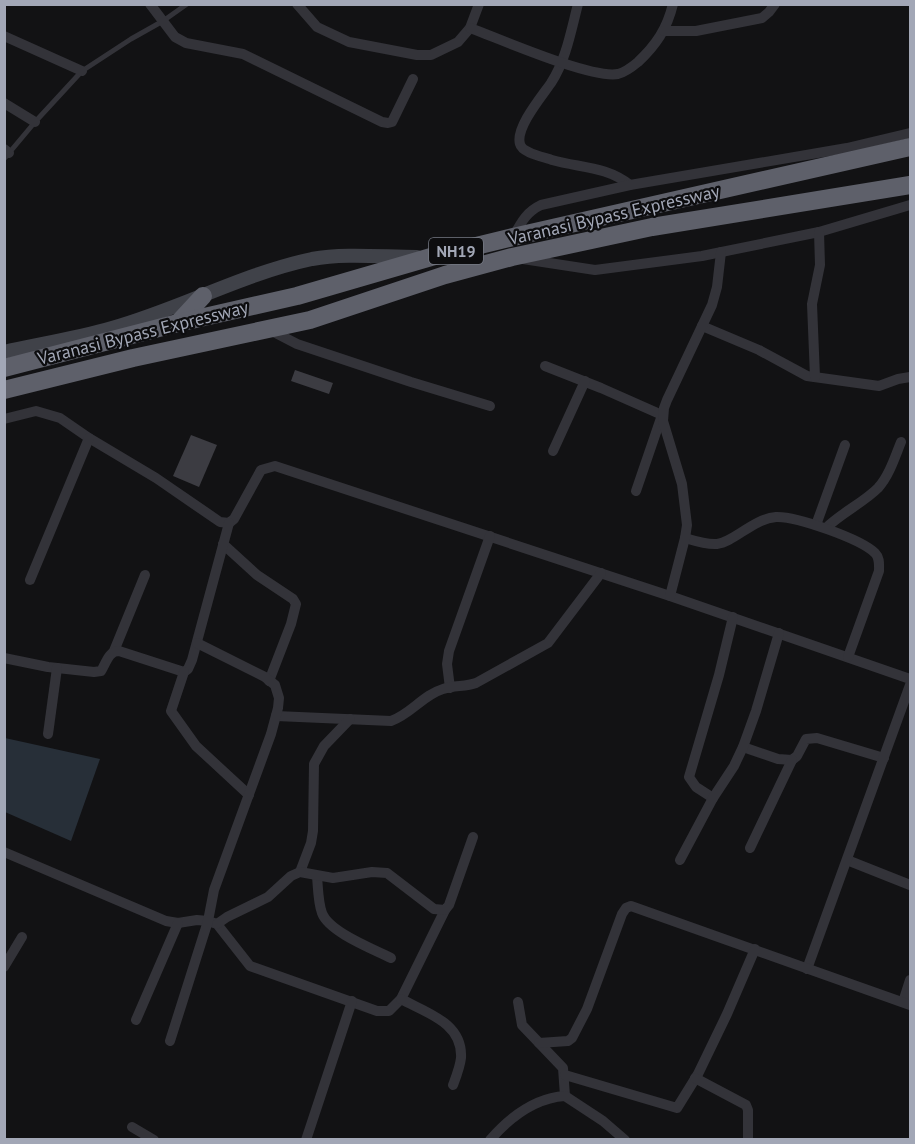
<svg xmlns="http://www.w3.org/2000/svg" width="915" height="1144" font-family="'PT Sans',sans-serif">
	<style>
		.water { fill: #272f38 }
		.building { fill: #3c3c42 }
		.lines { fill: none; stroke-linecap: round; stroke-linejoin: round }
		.lane { stroke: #333339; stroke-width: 5 }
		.street { stroke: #333339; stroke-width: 10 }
		.secondary { stroke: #404249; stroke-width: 14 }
		.highway { stroke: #5e606a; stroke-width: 18 }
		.labels { text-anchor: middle; stroke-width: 4.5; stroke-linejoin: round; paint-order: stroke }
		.shield { fill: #0d0d0f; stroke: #757984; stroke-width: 1.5 }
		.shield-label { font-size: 16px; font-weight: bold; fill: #a2a7b6 }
		.street-label { font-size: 18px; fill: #a2a7b6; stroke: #0d0d0f }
	</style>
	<rect width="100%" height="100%" fill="#121214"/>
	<path class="water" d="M5 738 100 759 71 841 5 812Z"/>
	<g class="building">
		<path d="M295 370 333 383 329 394 291 381Z"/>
		<path d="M191 435 217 445 199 487 173 476Z"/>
	</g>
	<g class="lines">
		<path class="lane" d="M4 159 35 122 82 71 131 39 163 21 187 4"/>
		<g class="street">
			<path d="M150 4 175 37 186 43 243 54 382 122 388 123 392 122 413 79"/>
			<path d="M297 4 317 27 349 42 417 55H431L458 42 470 28 479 4"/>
			<path d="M578 4C571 31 566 60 551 83 542 96 515 128 520 144 522 153 544 157 552 160 580 168 606 166 630 185"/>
			<path d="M470 28C500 39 591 79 618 74 626 72 632 67 638 62 656 45 667 29 673 4"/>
			<path d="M664 31H696L762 18 769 12 775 4"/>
			<path d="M4 36 82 71"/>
			<path d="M4 103 35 122"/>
			<path d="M4 149 9 153"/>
			<path d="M513 237C521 223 526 212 541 205L630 185 847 148 910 133"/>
			<path d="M523 259 595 270 702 256 819 232 910 205"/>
			<path d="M702 326 759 350 807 376 879 386 898 379 910 377"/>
			<path d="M270 330 297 344 411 382 490 406"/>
			<path d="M545 366 601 388 662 415 636 491"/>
			<path d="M815 377 812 304 820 265 819 232"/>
			<path d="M4 419 36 411 60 418 89 438 156 478 220 522 229 523 234 519 261 470 275 466 670 596 910 679"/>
			<path d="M553 451 585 381"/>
			<path d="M816 525 845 445"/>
			<path d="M826 528C841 513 863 503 878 488 889 476 895 457 901 442"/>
			<path d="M685 538C695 541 707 545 717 544 734 542 753 519 776 517 796 516 861 539 875 553 880 558 879 564 879 571L848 657"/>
			<path d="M223 544 257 575 293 599 296 604 291 624 269 681"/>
			<path d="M30 580 89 438"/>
			<path d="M670 596 685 538 687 525 682 484 663 421 664 408 667 400 712 305 717 287 721 252"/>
			<path d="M114 651 145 575"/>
			<path d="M4 658 48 667 94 672 101 671C106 664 108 651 119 651L184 672 188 669 192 660 229 523"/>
			<path d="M184 672 171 711 196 746 249 795"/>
			<path d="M450 688 447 664 449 651 490 536"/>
			<path d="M276 716 391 721C411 714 423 695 443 689 454 685 465 687 476 683L548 643 601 573"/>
			<path d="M48 734 57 668"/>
			<path d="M743 747 778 759 792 760 797 756 806 739 817 738 884 758"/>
			<path d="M713 798 696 787 689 777 719 675 733 617"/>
			<path d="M750 848 792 760"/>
			<path d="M4 852 166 921 178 923 197 920 208 921 217 924 250 966 377 1011H389L401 999 445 910"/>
			<path d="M680 860 713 798 734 766 743 747 756 711 779 633"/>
			<path d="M847 860 910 885"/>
			<path d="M300 872 311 843 313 831 314 764 324 746 350 719"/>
			<path d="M317 876C318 887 318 902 322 913 329 932 373 949 391 958"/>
			<path d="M217 924 227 917 268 897 291 876 300 872 333 878 372 872 387 873 434 909 445 910 449 905 473 837"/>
			<path d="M4 967 22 937"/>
			<path d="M807 969 910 685"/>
			<path d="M401 999C427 1013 463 1023 461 1058 460 1067 456 1077 453 1085"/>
			<path d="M518 1002 522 1025 563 1068 565 1096"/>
			<path d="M903 1002 910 980"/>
			<path d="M136 1020 178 923"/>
			<path d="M170 1041 208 921 214 890 271 734 278 708 279 698 275 685 265 677 197 643"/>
			<path d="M539 1043 568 1041 572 1038 587 1009 622 914 626 908 631 906 910 1005"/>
			<path d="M565 1075 677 1108 698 1074 727 1014 755 949"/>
			<path d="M695 1078 746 1105 748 1110V1140"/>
			<path d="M132 1127 154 1140"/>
			<path d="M306 1140 352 1001"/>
			<path d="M490 1140C510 1117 534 1098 565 1096L603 1121 625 1140"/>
		</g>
		<path class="secondary" d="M4 352C40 344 77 338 112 328 180 309 242 274 312 259 344 253 384 257 417 257"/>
		<g class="highway">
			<path d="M178 323 203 296"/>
			<path d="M4 368 178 323 297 296 431 257 513 237 910 147"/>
			<path d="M4 390 133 358 310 320 445 275 512 257 652 227 910 185"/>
		</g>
	</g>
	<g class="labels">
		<rect class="shield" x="429" y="238" width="54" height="26" rx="4.5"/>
		<g class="shield-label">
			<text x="456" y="257">NH19</text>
		</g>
		<g class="street-label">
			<text transform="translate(614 215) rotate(-13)" y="6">Varanasi Bypass Expressway</text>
			<text transform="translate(143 333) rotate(-14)" y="6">Varanasi Bypass Expressway</text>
		</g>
	</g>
	<rect width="915" height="1144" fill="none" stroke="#a2a7b6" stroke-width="12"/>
</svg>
